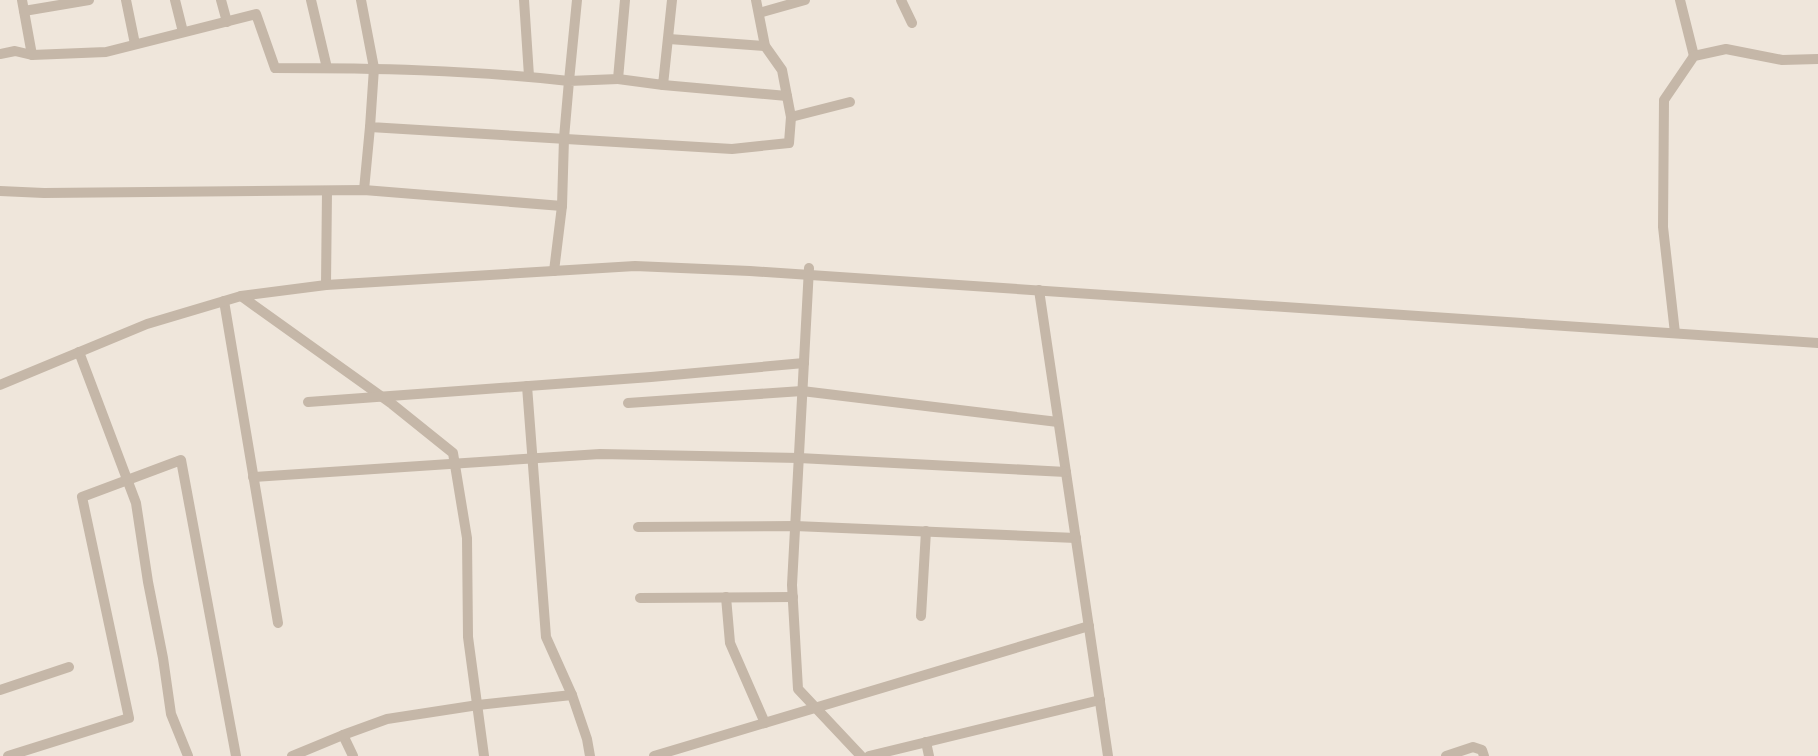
<svg xmlns="http://www.w3.org/2000/svg" width="1818" height="756" font-family="'Asap Condensed',sans-serif">
	<style>
		.lines { fill: none; stroke-linecap: round; stroke-linejoin: round }
		.minor { stroke: #c5b7a8; stroke-width: 10 }
	</style>
	<rect width="100%" height="100%" fill="#efe6db"/>
	<g class="lines">
		<g class="minor">
			<path d="M22 0 32 55"/>
			<path d="M126 0 135 44"/>
			<path d="M175 0 183 32"/>
			<path d="M221 0 227 22"/>
			<path d="M311 0 327 68"/>
			<path d="M361 0 374 68 370 127 732 149 789 143 791 117 782 70 765 46 756 0"/>
			<path d="M524 0 529 76"/>
			<path d="M901 0 912 23"/>
			<path d="M1680 0 1694 56"/>
			<path d="M24 11 89 0"/>
			<path d="M759 13 805 0"/>
			<path d="M669 39 765 46"/>
			<path d="M0 54 15 51 32 55 106 52 256 14 275 68C373 68 471 70 569 81L577 0"/>
			<path d="M618 79 663 85 672 0"/>
			<path d="M663 85 787 96"/>
			<path d="M791 117 850 102"/>
			<path d="M364 190 370 127"/>
			<path d="M0 191 44 193 364 190 562 206"/>
			<path d="M809 268 792 585 798 689 861 756"/>
			<path d="M554 271 562 206 564 138 569 81 618 79 625 0"/>
			<path d="M326 285 327 191"/>
			<path d="M1039 290 1108 756"/>
			<path d="M241 296 392 404 453 453 467 538 468 637 484 756"/>
			<path d="M224 301 278 623"/>
			<path d="M1675 333 1663 227 1664 100 1694 56 1726 49 1782 60 1818 59"/>
			<path d="M79 352 136 503 148 582 163 658 171 714 188 756"/>
			<path d="M0 385 147 324 241 296 326 285 635 266 750 271 1818 343"/>
			<path d="M527 386 546 637 572 695 587 739 590 756"/>
			<path d="M308 402 651 377 804 363"/>
			<path d="M628 403 802 391 1058 422"/>
			<path d="M253 477 600 454 799 458 1066 472"/>
			<path d="M638 527 795 526 1076 538"/>
			<path d="M726 597 730 643 765 723"/>
			<path d="M640 598 793 597"/>
			<path d="M921 616 926 531"/>
			<path d="M0 690 69 667"/>
			<path d="M343 735 353 756"/>
			<path d="M926 742 929 756"/>
			<path d="M8 756 129 718 82 497 181 460 236 756"/>
			<path d="M292 756 343 735 387 719 478 705 572 695"/>
			<path d="M654 756 1089 626"/>
			<path d="M869 756 1100 700"/>
			<path d="M1446 756 1473 747 1482 750 1484 756"/>
		</g>
	</g>
</svg>
